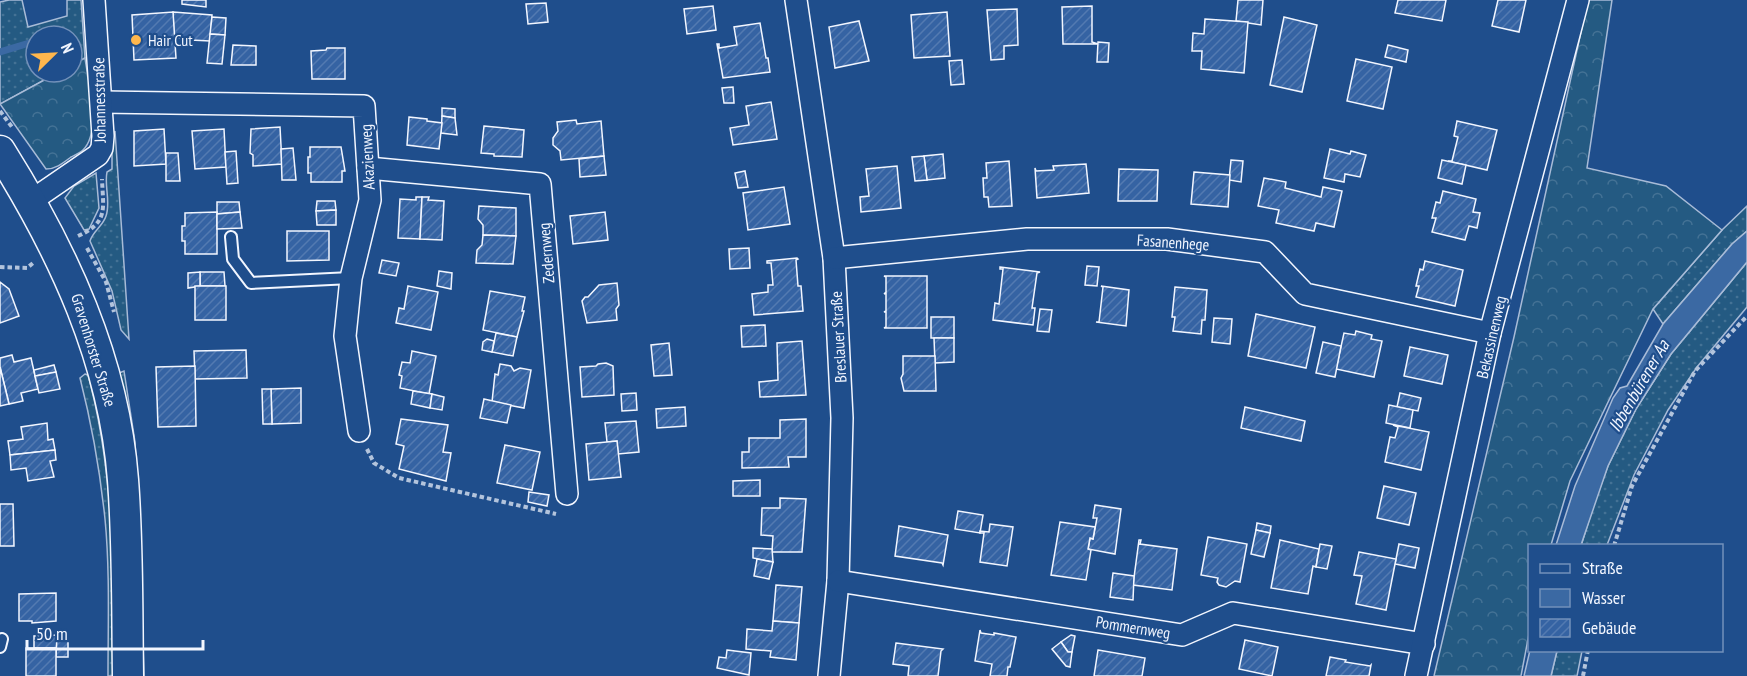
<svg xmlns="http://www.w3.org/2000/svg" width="1747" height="676" font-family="'PT Sans Narrow',sans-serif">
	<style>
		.grass { fill: url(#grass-dots); stroke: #a8bbd7; stroke-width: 1.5 }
		.forest { fill: url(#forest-crowns); stroke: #a8bbd7; stroke-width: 1.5 }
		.water { fill: #3b69a3; stroke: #a8bbd7; stroke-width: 1.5 }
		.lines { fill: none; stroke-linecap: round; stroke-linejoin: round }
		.stream { stroke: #3b69a3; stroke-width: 7 }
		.building { fill: url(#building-hatch); stroke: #f2f6ff; stroke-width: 1.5 }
		.service-casing { stroke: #f2f6ff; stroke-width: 14 }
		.minor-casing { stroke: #f2f6ff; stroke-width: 24 }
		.secondary-casing { stroke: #f2f6ff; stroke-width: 33 }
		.path { stroke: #b3c4dc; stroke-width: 4; stroke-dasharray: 4.5 3; stroke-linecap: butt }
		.service { stroke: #1f4e8c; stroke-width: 10 }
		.minor { stroke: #1f4e8c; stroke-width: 21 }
		.secondary { stroke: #1f4e8c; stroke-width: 30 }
		.poi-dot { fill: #ffb74d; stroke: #1f4e8c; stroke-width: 2 }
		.labels { text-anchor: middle; stroke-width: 4.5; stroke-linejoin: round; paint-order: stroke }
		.poi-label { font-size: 16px; fill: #f2f6ff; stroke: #1f4e8c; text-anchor: start }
		.street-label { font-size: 16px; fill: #f2f6ff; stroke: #1f4e8c }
		.water-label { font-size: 18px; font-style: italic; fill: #f2f6ff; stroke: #1f4e8c }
	</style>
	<defs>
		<pattern id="grass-dots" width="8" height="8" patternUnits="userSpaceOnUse" patternTransform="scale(1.5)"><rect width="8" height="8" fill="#245a82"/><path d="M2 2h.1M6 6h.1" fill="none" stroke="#447295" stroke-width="1.8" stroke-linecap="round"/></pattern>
		<pattern id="forest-crowns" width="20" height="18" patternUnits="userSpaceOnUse" patternTransform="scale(1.5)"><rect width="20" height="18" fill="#245a82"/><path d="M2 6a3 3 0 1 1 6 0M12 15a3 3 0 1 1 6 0" fill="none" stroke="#447295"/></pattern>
		<pattern id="building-hatch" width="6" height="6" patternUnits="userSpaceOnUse" patternTransform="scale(1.5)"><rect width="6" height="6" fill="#3563a3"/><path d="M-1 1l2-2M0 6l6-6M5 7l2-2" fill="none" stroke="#537ab1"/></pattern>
	</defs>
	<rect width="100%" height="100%" fill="#1f4e8c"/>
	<g class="grass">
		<path d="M9 0H22L28 27 67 16V0H81L85 58 72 65V36H36V72H59L0 104V2Z"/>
		<path d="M115 131 129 339 121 330 112 291 90 241C93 231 103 226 106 216 111 202 104 186 107 172L112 169V140Z"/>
		<path d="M96 173 99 208 89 229 84 230 65 198 74 186Z"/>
		<path d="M1747 206V231L1732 244 1663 324 1653 309 1722 230Z"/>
		<path d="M1747 262V307L1697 367 1668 410 1634 475 1607 545 1581 546 1594 504 1608 466 1636 409 1671 354Z"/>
		<path d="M124 371 135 442 139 513 144 676H139L119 373Z"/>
		<path d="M85 374 88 375C115 474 113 574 115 676H108C108 624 110 571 105 519 100 471 92 425 80 378Z"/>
		<path d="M1557 651H1582L1577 676H1551Z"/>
	</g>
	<g class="forest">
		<path d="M1588 0H1612L1587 168 1666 186 1722 230 1653 309 1570 481 1551 545 1530 546 1529 634 1521 676H1434L1514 337Z"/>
		<path d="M85 58C88 82 102 131 83 150 80 153 75 155 71 157 63 163 56 169 46 169L0 104 59 72H72V65Z"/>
	</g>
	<g class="water">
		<path d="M1747 231V262L1671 354 1636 409 1608 466 1581 545H1556L1575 486 1613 398 1620 388 1627 386 1663 324 1732 244Z"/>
		<path d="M1530 650 1557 651 1551 676H1524Z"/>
	</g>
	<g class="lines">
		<path class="stream" d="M0 52 36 41"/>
	</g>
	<g class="building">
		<path d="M182 0H206V7L182 4Z"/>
		<path d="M1238 0H1263L1261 25 1236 21Z"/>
		<path d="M1398 0H1446L1442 21 1395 13Z"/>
		<path d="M1498 0H1526L1519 32 1492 26Z"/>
		<path d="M546 3 548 22 528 24 526 4Z"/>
		<path d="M713 6 716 30 687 34 684 9Z"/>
		<path d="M1092 6V42L1098 44H1063L1062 7Z"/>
		<path d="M1017 9 1018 45 1004 46V59L991 60 987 10Z"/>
		<path d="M173 12 212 15 210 41 191 40 192 37 174 38Z"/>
		<path d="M173 12 176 58 134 60 132 15Z"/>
		<path d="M947 12 950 56 914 58 911 15Z"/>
		<path d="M212 17 226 18 225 35 210 34Z"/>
		<path d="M1284 17 1317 25 1302 92 1270 85Z"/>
		<path d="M1205 19 1248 22 1244 73 1201 69 1202 51H1192L1193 33 1204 34Z"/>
		<path d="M859 21 869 61 835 68 829 27Z"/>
		<path d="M760 23 766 58H768L770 72 723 78 717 44H719V48L737 45 734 27Z"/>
		<path d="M210 34 225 35 222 64 207 63Z"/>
		<path d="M1098 42 1109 43 1108 62H1097Z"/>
		<path d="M233 45 256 46V65H231Z"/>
		<path d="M1388 45 1408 50 1406 62 1385 57Z"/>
		<path d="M327 48H345V79H312L311 51 326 50Z"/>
		<path d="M1356 59 1392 67 1383 109 1347 101Z"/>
		<path d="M962 60 964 84 951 85 949 61Z"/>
		<path d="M733 87 734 103H724L722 88Z"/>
		<path d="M771 102 777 139 733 145 730 128 749 125 746 106Z"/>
		<path d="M442 108 455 109V118L442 116Z"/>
		<path d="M442 116 455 118 457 135 441 133Z"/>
		<path d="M409 117 427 119V121L442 123 439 149 407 145Z"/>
		<path d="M576 120 577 124 601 121 604 156 561 160 560 151 553 145V138L558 131 557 122Z"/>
		<path d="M1457 121 1497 130 1487 170 1448 161H1452L1458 137 1454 136Z"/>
		<path d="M484 126 524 130 522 157 494 156V154L481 153Z"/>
		<path d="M280 127 282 164 253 166V155L250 153 251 129Z"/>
		<path d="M164 129 166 164 134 166V131Z"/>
		<path d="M224 129 226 167 195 169 192 131Z"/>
		<path d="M310 147H341L345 171H342V182H311V173H308V157H310Z"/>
		<path d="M293 148 296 180H282L281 149Z"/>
		<path d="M1330 149 1350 154 1351 151 1366 155 1360 177 1345 174 1344 182 1324 178Z"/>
		<path d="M236 151 238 183 227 184 225 152Z"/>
		<path d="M166 153H178L180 181H166Z"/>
		<path d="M943 154 945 178 927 180 924 156Z"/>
		<path d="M604 156 606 175 580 177 579 159Z"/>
		<path d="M924 156 927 180 915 181 912 157Z"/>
		<path d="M1231 160 1243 161 1241 182 1229 180Z"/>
		<path d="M1442 160 1466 165 1462 184 1438 178Z"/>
		<path d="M1009 161 1012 206 989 207 988 197H984L983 178H987L986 163Z"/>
		<path d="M1086 164 1089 193 1037 198 1035 168 1036 171 1054 170 1053 166Z"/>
		<path d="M897 166 901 208 861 212 860 197 869 196 866 169Z"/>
		<path d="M1119 169 1158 170 1157 201H1118Z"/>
		<path d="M745 171 748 187 738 188 735 173Z"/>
		<path d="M1194 172 1230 175 1228 207 1191 204Z"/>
		<path d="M1264 178 1286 182 1285 188 1321 197 1323 187 1342 191 1334 227 1316 223 1314 231 1276 223 1279 210 1258 206Z"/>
		<path d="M784 187 790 224 748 230 743 193Z"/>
		<path d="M1443 191 1476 199 1473 212 1480 213 1477 228 1469 226 1465 240 1432 232 1436 218H1432L1436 202 1440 203Z"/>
		<path d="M416 197H422L420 239 398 238 400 199 416 200Z"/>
		<path d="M422 197H429L428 200 444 201 442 240 420 239Z"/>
		<path d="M317 201H335L336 210 316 211Z"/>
		<path d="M217 202H239L240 212 217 214Z"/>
		<path d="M479 206 516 208V236L483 235V225L478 219Z"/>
		<path d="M336 210V225H317L316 211Z"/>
		<path d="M217 212V254H185V241H182V226H185V213Z"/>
		<path d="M240 212 242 228 217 229V214Z"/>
		<path d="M605 212 608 240 573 244 570 216Z"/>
		<path d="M287 231H329V260L287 261Z"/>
		<path d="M483 235 516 236 513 264 476 263 477 250 482 245Z"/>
		<path d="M749 248 750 268 730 269 729 249Z"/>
		<path d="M797 258 798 259 796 260 798 286H801L803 311 754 315 752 294 768 292V285H773L771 263H767V261Z"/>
		<path d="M382 260 399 263 396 276 379 273Z"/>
		<path d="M1425 261 1463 270 1455 306 1416 297 1419 286H1416L1420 269 1423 270Z"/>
		<path d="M1087 266 1099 267 1097 286 1085 285Z"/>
		<path d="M1000 267 1040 272 1037 273 1032 308H1035L1033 325 993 320 995 303 999 304 1003 269H1000Z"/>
		<path d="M439 271 452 273 451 289 437 286Z"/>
		<path d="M200 272H224L225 286H200Z"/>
		<path d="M200 272V286L188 288V273Z"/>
		<path d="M884 276H927V328H884L886 327V312H884L886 311V293L884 294 886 292V277Z"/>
		<path d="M0 282 9 289 19 316 0 323Z"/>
		<path d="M617 283 619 305 616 309 617 320 587 323 582 301 585 297H588L599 285Z"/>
		<rect x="195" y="286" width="31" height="34"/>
		<path d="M408 286 438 292 431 330 396 323 399 308 404 309Z"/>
		<path d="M1101 286 1129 290 1126 326 1096 322H1099L1103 287Z"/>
		<path d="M1175 287 1207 290 1205 320H1202L1201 334 1173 331 1175 317H1172Z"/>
		<path d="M490 291 525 297 522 311H524L517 337 483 330Z"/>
		<path d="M1040 309 1052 310 1049 332 1037 331Z"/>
		<path d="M1256 314 1315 327 1306 368 1248 356Z"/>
		<rect x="931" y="317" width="23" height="21"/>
		<path d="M1214 318 1232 319 1230 344 1212 342Z"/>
		<path d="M765 325 766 346 742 347 741 326Z"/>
		<path d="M1356 331 1372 335 1371 339 1382 341 1374 377 1336 369 1344 333 1355 335Z"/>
		<path d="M496 333 517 337 513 356 492 352Z"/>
		<path d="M934 338H954V362L935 363Z"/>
		<path d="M487 339 494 341 492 352 482 350 483 342Z"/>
		<path d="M802 341 806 395 760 397 759 382 778 380 777 343Z"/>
		<path d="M1323 342 1341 346 1335 377 1316 373Z"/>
		<path d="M669 343 672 375 654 376 651 345Z"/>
		<path d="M1410 347 1448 355 1442 384 1404 376Z"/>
		<path d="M246 350 247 378 195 379 194 351Z"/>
		<path d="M412 351 436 356 429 394 400 388 402 376 399 375 402 362 410 363Z"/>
		<path d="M12 355 14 362 31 358 38 389 21 393 23 401 9 404 0 367V358Z"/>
		<path d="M903 356H935L936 391H904L901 378 903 374Z"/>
		<path d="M606 363 613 366 614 395 582 397 580 367 596 366 598 364Z"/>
		<path d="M500 364 511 366 514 371 520 368 531 370 524 408 492 402 495 374 498 375Z"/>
		<path d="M54 365 56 372 35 376 34 370Z"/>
		<path d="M195 366 196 426 158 427 156 367Z"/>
		<path d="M0 367 9 404 0 406Z"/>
		<path d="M56 372 60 389 39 393 35 376Z"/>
		<path d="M301 388V423L272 424 271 389Z"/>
		<path d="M262 389H271L272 424H263Z"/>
		<path d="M413 391 432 394 430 408 411 404Z"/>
		<path d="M636 393 637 410 622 411 621 394Z"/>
		<path d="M1400 393 1421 398 1418 411 1397 407Z"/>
		<path d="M432 394 444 397 442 410 430 408Z"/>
		<path d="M484 399 511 405 507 423 480 418Z"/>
		<path d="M1389 405 1413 410 1410 428 1386 423Z"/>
		<path d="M685 407 686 426 657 428 656 409Z"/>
		<path d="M1245 407 1305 421 1301 441 1241 428Z"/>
		<path d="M401 419 448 425 443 452 451 453 446 481 399 469 404 446 396 444Z"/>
		<path d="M806 419V457H788L789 467 742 468V452H749V438H780V420Z"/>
		<path d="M636 421 639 452 618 454 617 441 607 442 605 423Z"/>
		<path d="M47 423 48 440 53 439 55 450 10 455 8 441 23 439 21 427Z"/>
		<path d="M1393 425 1429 432 1421 470 1385 462 1390 437 1395 438 1398 427Z"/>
		<path d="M617 441 621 477 589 480 586 444Z"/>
		<path d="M505 445 540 452 532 490 497 483Z"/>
		<path d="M55 450 56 460 50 461 54 477 28 481 26 468 11 470 10 455Z"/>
		<path d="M760 480V496H733V481Z"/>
		<path d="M1384 486 1416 493 1409 525 1377 518Z"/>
		<path d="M529 492 549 495 547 506 528 502Z"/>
		<path d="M780 498 806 499 802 552H772L773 536 761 535 762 508H780Z"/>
		<path d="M0 504H13L14 546H0Z"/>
		<path d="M1095 505 1121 509 1115 554 1088 549 1090 538 1093 539 1097 518H1093Z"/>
		<path d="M958 511 983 515 980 533 955 529Z"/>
		<path d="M1060 522 1095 527 1093 539 1090 538 1088 549 1091 550 1086 580 1051 575Z"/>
		<path d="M1257 523 1271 526 1270 533 1256 530Z"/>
		<path d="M990 524 1013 527 1007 566 980 562 984 533H980V531L989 532Z"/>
		<path d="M899 526 948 535 943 565 942 563 895 556Z"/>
		<path d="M1256 530 1270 533 1264 557 1251 554Z"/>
		<path d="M1208 537 1247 544 1240 582 1235 581 1226 587 1219 585 1217 582 1218 578 1201 575Z"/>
		<path d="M1139 540H1141L1140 544 1177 549 1172 590 1133 585Z"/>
		<path d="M1280 540 1319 549 1316 567 1313 566 1308 594 1271 588Z"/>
		<path d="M1320 544 1332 546 1327 569 1316 567Z"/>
		<path d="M1399 544 1419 548 1415 568 1395 564Z"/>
		<path d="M753 548 772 549 773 562 753 558Z"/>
		<path d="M1359 552 1396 559 1386 610 1356 604 1362 576 1354 575Z"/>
		<path d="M757 559 773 562 769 579 754 576Z"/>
		<path d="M1113 573 1134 576 1133 600 1110 597Z"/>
		<path d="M776 585 802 587 799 623 773 621Z"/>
		<path d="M56 593V621L32 623V621H19V594Z"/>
		<path d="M773 621 799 623 796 660 770 657 771 651 746 649 747 629 772 631Z"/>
		<path d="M980 630 981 633 994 635V633L1016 637 1010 667H1008L1007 676H990L992 664 975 661Z"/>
		<path d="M57 635V648H34V636Z"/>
		<path d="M57 635H68V657H56Z"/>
		<path d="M1071 635 1075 636 1072 652H1068L1061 642Z"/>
		<path d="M1245 640 1278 647 1272 676 1239 669Z"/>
		<path d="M1061 642 1068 652H1072L1070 667 1066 666 1052 649Z"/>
		<path d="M896 643 943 649 941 651 938 676H908L909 666 893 664Z"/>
		<rect x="26" y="648" width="30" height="28"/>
		<path d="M727 650 751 653 749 675 717 668 719 657 726 658Z"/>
		<path d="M1098 650 1145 658 1142 676H1094Z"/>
		<path d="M1330 657 1346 660 1345 662 1370 666 1371 665 1369 676H1326Z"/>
	</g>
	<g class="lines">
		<g class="service-casing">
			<g id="service">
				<path d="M231 237 233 259 251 283 351 278"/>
				<path d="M0 647 2 639"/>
			</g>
		</g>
		<g class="minor-casing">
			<g id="minor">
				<path d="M796 0 834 258 842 418 838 581 829 676"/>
				<path d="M102 102 364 106 370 200 351 278 345 336 359 431"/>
				<path d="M368 168 540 184 567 494"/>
				<path d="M31 201 98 155 102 148 103 136 94 0"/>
				<path d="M834 258 1027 239H1167L1265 252 1305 294 1490 333"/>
				<path d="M838 581 1182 635 1233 613 1424 644"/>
				<path d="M1416 676 1490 333 1578 0"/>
			</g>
		</g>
		<g class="secondary-casing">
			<path id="secondary" d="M0 151C63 251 114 360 123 480 128 545 127 611 128 676"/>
		</g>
		<g class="path">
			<path d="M0 111 12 127"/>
			<path d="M78 236C109 222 103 209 102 179"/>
			<path d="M87 248 106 282 114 312"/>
			<path d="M0 267 27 268 33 263"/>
			<path d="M367 449 374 463 399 478 556 514"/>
			<path d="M1614 546 1632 486 1695 371 1747 316"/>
			<path d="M1583 676 1588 650"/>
		</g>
		<use href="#service" class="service"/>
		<use href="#minor" class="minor"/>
		<use href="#secondary" class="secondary"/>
	</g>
	<circle class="poi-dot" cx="136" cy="40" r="6"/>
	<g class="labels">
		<g class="poi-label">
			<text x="148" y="46">Hair Cut</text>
		</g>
		<g class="street-label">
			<text transform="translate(99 100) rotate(-91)" y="6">Johannesstraße</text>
			<text transform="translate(367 157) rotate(-93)" y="6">Akazienweg</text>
			<text transform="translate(1173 242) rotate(4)" y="6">Fasanenhege</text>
			<text transform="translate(546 253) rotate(-95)" y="6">Zedernweg</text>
			<text transform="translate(838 337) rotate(-93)" y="6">Breslauer Straße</text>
			<text transform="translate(1491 337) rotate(-77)" y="6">Bekassinenweg</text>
			<text transform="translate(94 350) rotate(73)" y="6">Gravenhorster Straße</text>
			<text transform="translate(1133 627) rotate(9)" y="6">Pommernweg</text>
		</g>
		<g class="water-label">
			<text transform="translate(1639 386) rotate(-60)" y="6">Ibbenbürener Aa</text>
		</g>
	</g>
	<rect x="1528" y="544" width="195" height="108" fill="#1f4e8c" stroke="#7391ba" stroke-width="1.5"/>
	<rect x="1540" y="564" width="30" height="9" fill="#1f4e8c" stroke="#7391ba" stroke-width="1.5"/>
	<text x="1582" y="574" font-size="18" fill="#f2f6ff">Straße</text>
	<rect x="1540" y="589" width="30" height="18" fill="#3b69a3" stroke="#7391ba" stroke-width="1.5"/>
	<text x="1582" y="604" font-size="18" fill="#f2f6ff">Wasser</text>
	<rect x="1540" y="619" width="30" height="18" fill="url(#building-hatch)" stroke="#7391ba" stroke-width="1.5"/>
	<text x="1582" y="634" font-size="18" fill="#f2f6ff">Gebäude</text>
	<g transform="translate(54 54) rotate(66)"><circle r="28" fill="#1f4e8c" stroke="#7391ba" stroke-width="1.5"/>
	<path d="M0-4.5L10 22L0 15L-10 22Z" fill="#ffb74d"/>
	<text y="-9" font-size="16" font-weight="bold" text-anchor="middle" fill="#f2f6ff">N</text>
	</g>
	<path d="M27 640v9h176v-9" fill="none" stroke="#f2f6ff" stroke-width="3"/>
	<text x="36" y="640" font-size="18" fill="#f2f6ff" stroke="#1f4e8c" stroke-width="4.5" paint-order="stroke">50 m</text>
</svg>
